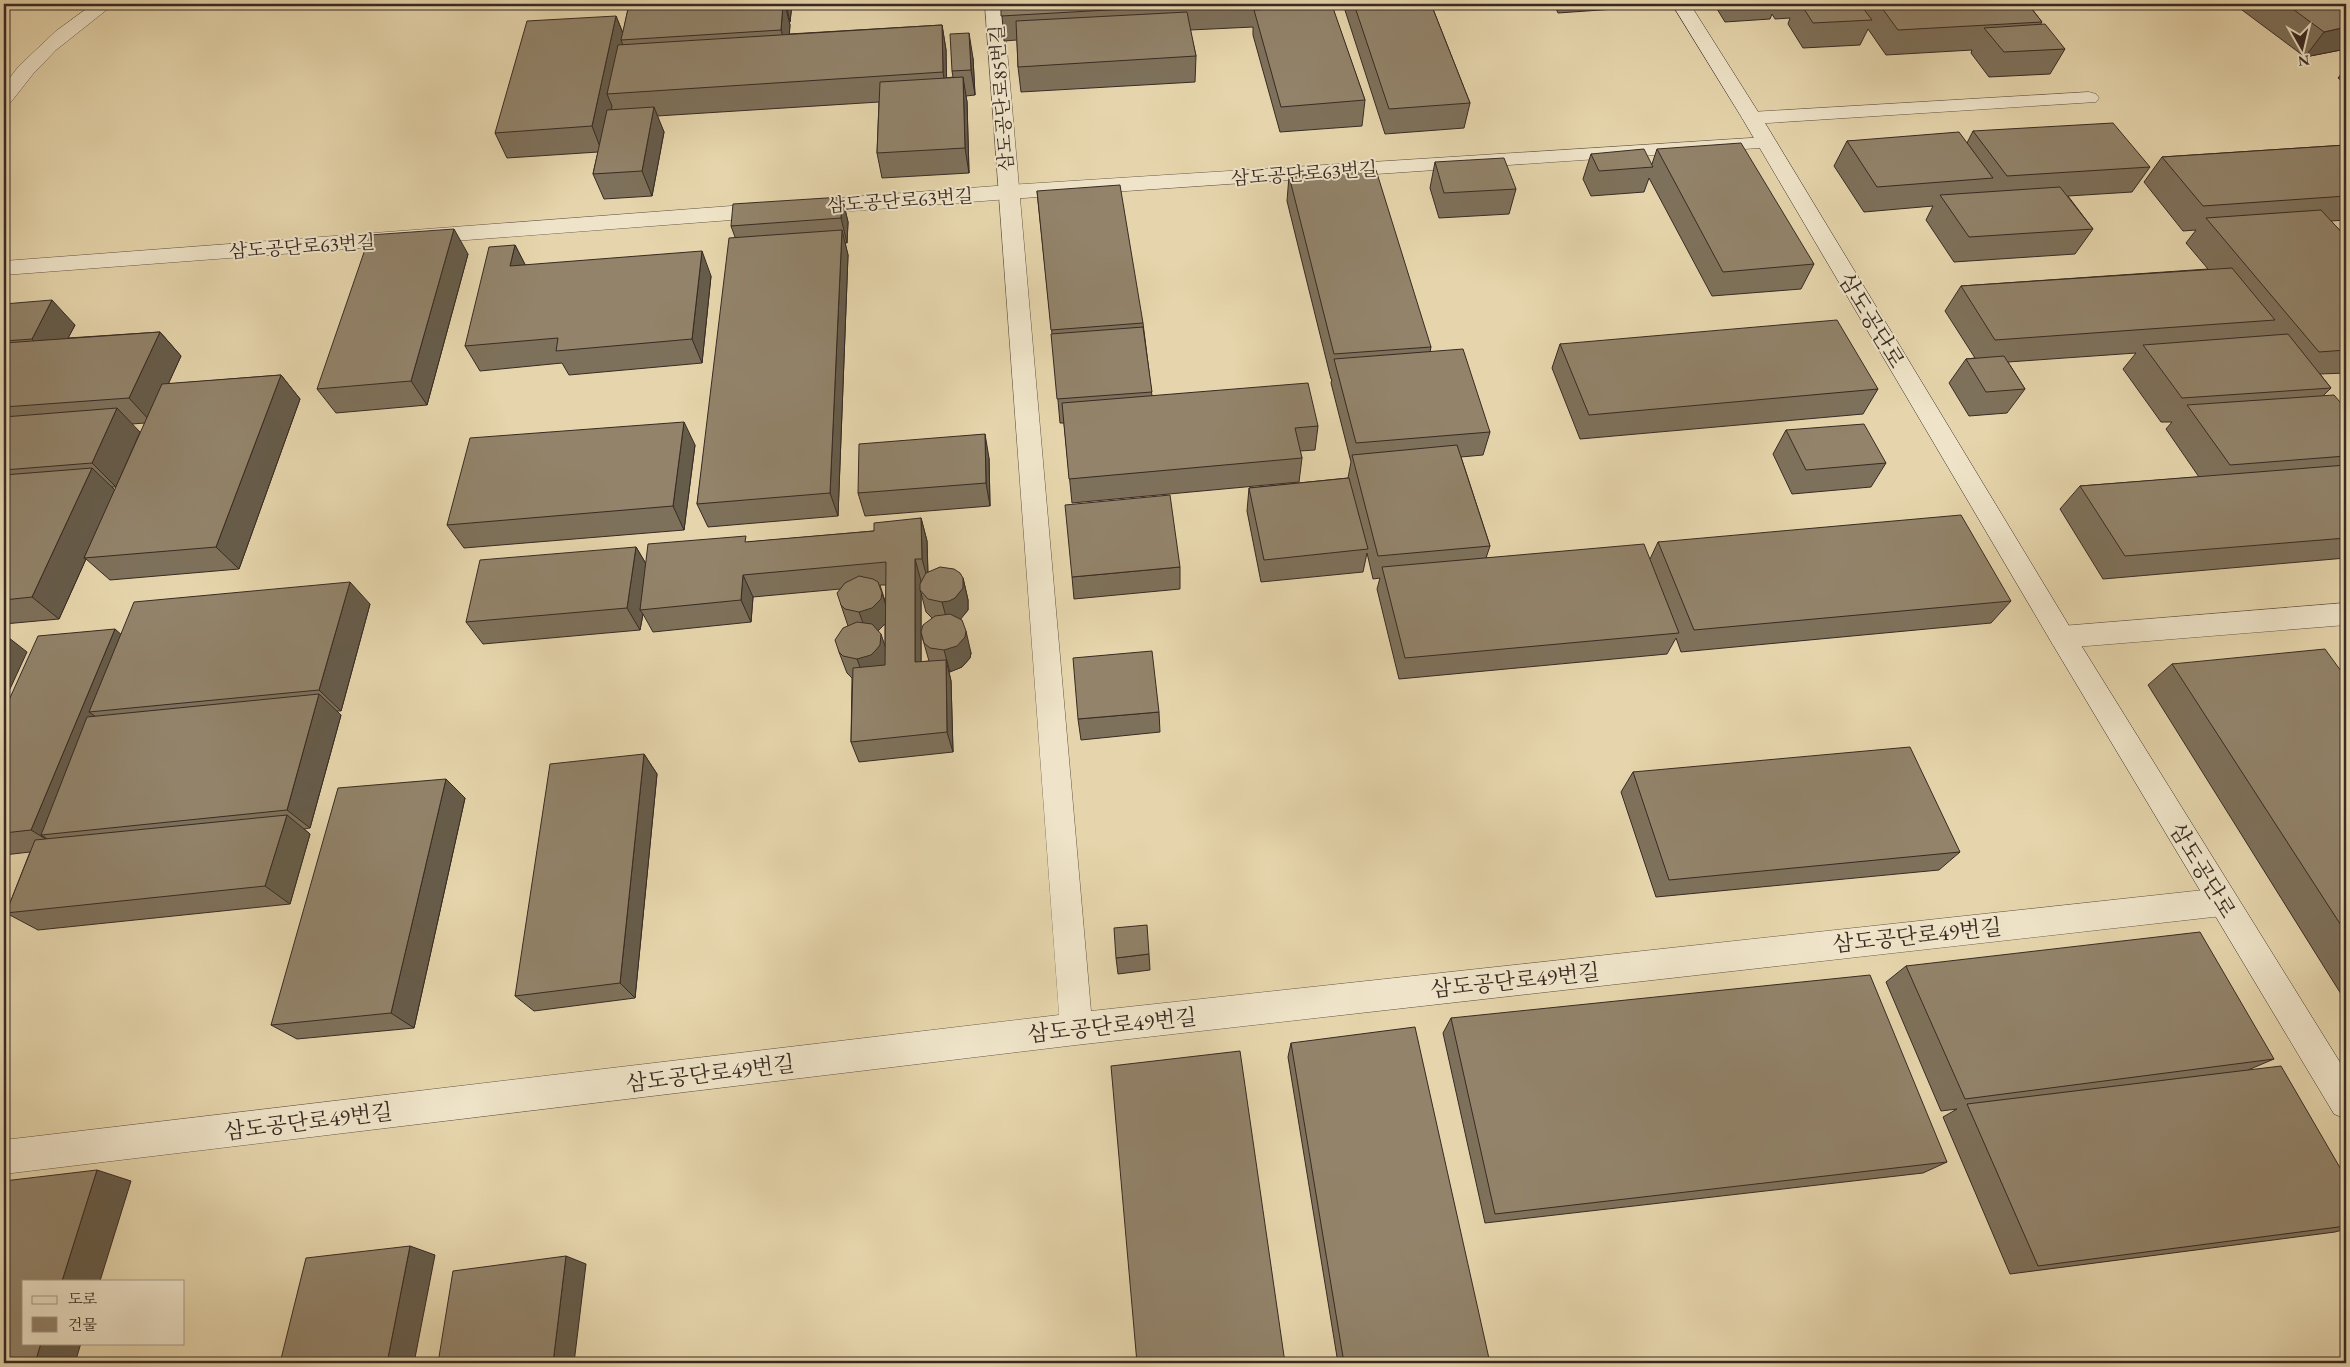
<svg xmlns="http://www.w3.org/2000/svg" width="2350" height="1367" font-family="'EB Garamond','Noto Serif KR',serif">
	<style>
		.lines { fill: none; stroke-linecap: round; stroke-linejoin: round }
		.lane-casing { stroke: #645545; stroke-width: 1 }
		.street-casing { stroke: #645545; stroke-width: 1 }
		.secondary-casing { stroke: #382a23; stroke-width: 1 }
		.lane { fill: #efe4c9; fill-rule: evenodd }
		.street { fill: #efe4c9; fill-rule: evenodd }
		.secondary { fill: #efe4c9; fill-rule: evenodd }
		.wall { fill: #7e715b; stroke: #382a23; fill-rule: evenodd }
		.shaded-wall { fill: #665c4a; stroke: #382a23 }
		.building { fill: #92836a; stroke: #382a23 }
		.labels { text-anchor: middle; stroke-width: 4; stroke-linejoin: round; paint-order: stroke }
		.far-street-label { font-size: 19px; fill: #382a23; stroke: #efe4c9 }
		.street-label { font-size: 22px; fill: #382a23; stroke: #efe4c9 }
	</style>
	<rect width="100%" height="100%" fill="#e6d5ac"/>
	<filter id="stains"><feTurbulence type="fractalNoise" baseFrequency=".004" numOctaves="4"/><feColorMatrix values="0 0 0 0 .2 0 0 0 0 .09 0 0 0 0 .02 0 0 0 .5 -.17"/></filter>
	<radialGradient id="worn" r=".72"><stop offset=".6" stop-color="#630" stop-opacity="0"/><stop offset="1" stop-color="#630" stop-opacity=".3"/></radialGradient>
	<g class="lines">
		<g class="lane-casing">
			<g id="lane">
				<path d="M93 4H114L56 50 33 74 11 102 4 104V85L19 66 56 31Z"/>
				<path d="M985 4H1003L1091 1011 2222 888 2233 892 2237 902 2233 912 2222 916 1076 1045 4 1174V1140L1059 1015Z"/>
				<path d="M2089 92 2096 94 2099 98 2096 102 1752 124 1745 122 1742 118 1745 114 1752 112Z"/>
			</g>
		</g>
		<g class="street-casing">
			<g id="street">
				<path d="M1767 137 1774 139 1777 143 1774 147 1009 199 4 275V261L1009 185Z"/>
				<path d="M2346 603V625L2062 648 2053 645 2049 637 2053 629 2062 626Z"/>
			</g>
		</g>
		<g class="secondary-casing">
			<path id="secondary" d="M1672 4H1690L1762 118 2071 629 2346 1072V1119L2334 1114 2053 645 1742 118Z"/>
		</g>
		<use href="#lane" class="lane"/>
		<use href="#street" class="street"/>
		<use href="#secondary" class="secondary"/>
	</g>
	<g class="wall">
		<path d="M628 4H792L790 22H789L790 25 789 34 942 25 946 50V78L953 77 952 71 973 58 975 95 966 96 967 102 969 173 882 178 877 153 879 102 657 116 664 132 652 196 604 199 593 174 598 152 507 158 495 133 616 16 623 33 628 9 627 6Z"/>
		<path d="M1001 4H1331L1365 100 1362 126 1280 132 1253 35V27L1190 30 1196 56 1195 82 1021 92 1018 67 1017 40 1004 41Z"/>
		<path d="M1343 4H1431L1470 103 1464 128 1385 134Z"/>
		<path d="M1554 4H1617L1615 9 1558 13Z"/>
		<path d="M1714 4H2028L2042 22 2040 25 2065 49 2050 74 1989 77 1971 53 1972 50 1886 55 1868 29 1860 45 1803 48 1788 24 1790 18 1775 19 1772 14 1770 19 1725 22Z"/>
		<path d="M2234 4H2346V49L2305 57Z"/>
		<path d="M2346 68V84L2338 78Z"/>
		<path d="M1973 131 2150 167 2132 192 2068 196 2093 229 2075 254 1954 262 1926 220 1933 206 1864 212 1834 166 1847 141 1967 143Z"/>
		<path d="M2346 145V220L2331 221 2346 237V373L2320 374 2331 388 2323 396 2346 409V558L2103 579 2060 509 2080 486 2199 477 2166 429 2172 422H2161L2123 369 2136 353 2008 362 2025 389 2007 413 1969 416 1949 383 1966 359 1975 358 1945 311 1961 286 2208 269 2186 243 2196 230 2183 231 2144 182 2162 157Z"/>
		<path d="M1657 149 1814 264 1801 289 1712 296 1649 178 1644 192 1591 196 1583 179 1591 154 1652 164Z"/>
		<path d="M1435 162 1516 189 1509 214 1439 218 1430 188Z"/>
		<path d="M1289 176 1431 347 1430 352 1490 432 1483 455 1461 457 1490 546 1486 558 1650 559 1658 542 2011 601 1991 623 1681 652 1676 638 1667 654 1399 679 1377 589 1380 578 1373 579 1367 553 1363 572 1261 582 1247 511 1249 488 1348 478 1351 462 1331 383 1332 379H1331L1287 201Z"/>
		<path d="M1037 191 1143 323 1152 396 1318 426 1315 450 1300 451 1302 458 1299 482 1072 503 1064 423H1060L1052 334Z"/>
		<path d="M842 197 848 222 847 243H845L848 255 838 516 708 527 697 504 735 237 731 226Z"/>
		<path d="M515 245 525 265 711 276 702 363 569 375 562 363 480 371 465 346Z"/>
		<path d="M468 254 427 405 336 413 317 389Z"/>
		<path d="M4 304 75 325 68 338 160 332 181 356 168 384 281 375 300 399 239 569 110 580 86 559 59 619 4 624ZM145 423 115 490 112 487H116L132 424Z"/>
		<path d="M1560 344 1878 389 1863 414 1580 439 1552 368Z"/>
		<path d="M1786 430 1886 463 1871 487 1792 494 1773 454Z"/>
		<path d="M695 445 684 530 464 548 447 525Z"/>
		<path d="M989 458 990 506 865 516 858 493Z"/>
		<path d="M921 518 927 541 928 572 963 578 968 600V610L960 619 971 653 970 658 962 667 949 672 951 681 953 752 859 762 851 742 852 678 847 673 839 652 848 626 841 605 840 589 753 597 751 622 653 632 643 614 640 630 483 644 466 622 636 547 646 564 749 542 874 531ZM880 585H886V604ZM921 593 926 612 932 618 921 631ZM885 623V647L878 630H879ZM921 633 929 661 921 662Z"/>
		<path d="M1180 567V589L1074 599 1072 577Z"/>
		<path d="M370 604 341 711H337L341 715 310 828 304 829 310 834 290 904 38 930 6 913 30 852 4 855V711L121 634Z"/>
		<path d="M2172 664 2346 678V1002L2148 685Z"/>
		<path d="M1159 712 1160 732 1081 740 1078 719Z"/>
		<path d="M644 754 657 774 635 998 534 1011 515 996Z"/>
		<path d="M1633 772 1960 852 1939 870 1656 897 1621 792Z"/>
		<path d="M465 798 414 1028 297 1039 271 1025Z"/>
		<path d="M1149 954 1150 970 1118 974 1116 958Z"/>
		<path d="M1906 966 2274 1059 2248 1070 2346 1178V1229L2335 1232 2010 1274 1943 1117 1957 1109 1941 1111 1886 982Z"/>
		<path d="M1451 1018 1947 1162 1923 1173 1485 1223 1443 1033Z"/>
		<path d="M1291 1043 1490 1363H1338L1288 1057Z"/>
	</g>
	<g class="shaded-wall">
		<path d="M783 4H785L790 25 788 55 781 30Z"/>
		<path d="M786 4H792L790 22Z"/>
		<path d="M616 16 625 39 621 40 624 48 607 94 612 106 602 152 592 126Z"/>
		<path d="M942 25 946 50 947 97 943 72Z"/>
		<path d="M2346 27V49L2305 57 2324 32Z"/>
		<path d="M969 33 973 58 975 95 971 70Z"/>
		<path d="M963 77 967 102 969 173 965 148Z"/>
		<path d="M654 107 664 132 652 196 642 171Z"/>
		<path d="M842 197 848 222 847 243 841 218Z"/>
		<path d="M454 229 468 254 427 405 411 381Z"/>
		<path d="M842 230 848 255 838 516 830 493Z"/>
		<path d="M515 245 528 270 510 266Z"/>
		<path d="M702 251 711 276 702 363 692 339Z"/>
		<path d="M52 300 75 325 55 363 32 339Z"/>
		<path d="M160 332 181 356 151 422 129 398Z"/>
		<path d="M281 375 300 399 239 569 216 547Z"/>
		<path d="M117 408 140 432 116 487 92 463Z"/>
		<path d="M684 422 695 445 684 530 673 506Z"/>
		<path d="M985 434 989 458 990 506 986 483Z"/>
		<path d="M92 468 116 491 84 558 86 559 59 619 32 597Z"/>
		<path d="M921 518 927 541 928 581 922 559Z"/>
		<path d="M636 547 649 569 640 610 643 614 640 630 627 608Z"/>
		<path d="M915 559 921 581V591L920 590 921 593V683L915 662Z"/>
		<path d="M743 575 753 597 751 622 741 600Z"/>
		<path d="M963 578 968 600V610L960 620 948 624 942 602Z"/>
		<path d="M350 582 370 604 341 711 319 690Z"/>
		<path d="M882 593 889 615 888 621 879 630 867 634 859 612Z"/>
		<path d="M115 629 140 651 89 712 110 727 41 835 62 848V849L31 830Z"/>
		<path d="M966 631 971 653 970 658 962 667 950 672 944 650Z"/>
		<path d="M4 634 27 652 4 702Z"/>
		<path d="M881 634 888 655 887 666 865 680 857 659Z"/>
		<path d="M946 660 951 681 953 752 947 732Z"/>
		<path d="M319 694 341 715 310 828 287 810Z"/>
		<path d="M644 754 657 774 635 998 620 983Z"/>
		<path d="M446 779 465 798 414 1028 391 1013Z"/>
		<path d="M287 815 310 834 290 904 265 886Z"/>
		<path d="M97 1170 131 1181 100 1281H62Z"/>
		<path d="M410 1246 435 1255 414 1363H387Z"/>
		<path d="M566 1256 586 1264 574 1363H553Z"/>
		<path d="M41 1343H81L75 1363H35Z"/>
	</g>
	<g class="building">
		<path d="M628 4H667L627 6Z"/>
		<path d="M725 4H783L781 30 621 40 628 9Z"/>
		<path d="M1001 4H1216L1001 16Z"/>
		<path d="M1354 4H1431L1470 103 1389 109Z"/>
		<path d="M1801 4H1860L1872 20 1813 23Z"/>
		<path d="M1879 4H2028L2042 22 1898 30Z"/>
		<path d="M2286 4H2346V27L2324 32Z"/>
		<path d="M1332 5 1365 100 1281 107 1254 10Z"/>
		<path d="M1187 12 1196 56 1018 67 1016 21Z"/>
		<path d="M616 16 592 126 495 133 527 21Z"/>
		<path d="M2045 24 2065 49 2004 52 1984 28Z"/>
		<path d="M942 25 943 72 607 94 618 45Z"/>
		<path d="M969 33 971 70 952 71 950 34Z"/>
		<path d="M963 77 965 148 877 153 880 82Z"/>
		<path d="M654 107 642 171 593 174 607 110Z"/>
		<path d="M2113 123 2150 167 2007 176 1973 131Z"/>
		<path d="M1959 132 1993 178 1877 187 1847 141Z"/>
		<path d="M1741 143 1814 264 1723 272 1657 149Z"/>
		<path d="M2346 145V196L2203 206 2162 157Z"/>
		<path d="M1644 149 1653 167 1599 171 1591 154Z"/>
		<path d="M1504 158 1516 189 1444 193 1435 162Z"/>
		<path d="M1376 170 1431 347 1334 354 1289 176Z"/>
		<path d="M1120 185 1143 323 1051 330 1037 191Z"/>
		<path d="M2060 187 2093 229 1969 237 1940 195Z"/>
		<path d="M842 197 841 218 731 226 733 204Z"/>
		<path d="M2321 210 2346 237V350L2319 352 2206 218Z"/>
		<path d="M454 229 411 381 317 389 370 235Z"/>
		<path d="M842 230 830 493 697 504 729 238Z"/>
		<path d="M515 245 510 266 702 251 692 339 556 351 558 338 465 346 489 247Z"/>
		<path d="M2232 268 2275 320 1995 340 1961 286Z"/>
		<path d="M52 300 32 339 4 341V304Z"/>
		<path d="M1837 320 1878 389 1589 415 1560 344Z"/>
		<path d="M1143 327 1152 392 1057 399 1051 334Z"/>
		<path d="M160 332 129 398 4 407V343Z"/>
		<path d="M2288 334 2331 388 2182 398 2143 345Z"/>
		<path d="M1463 349 1490 432 1356 443 1334 359Z"/>
		<path d="M2004 356 2025 389 1986 392 1966 359Z"/>
		<path d="M281 375 216 547 84 558 162 384Z"/>
		<path d="M1308 383 1318 426 1295 428 1302 458 1069 479 1062 403Z"/>
		<path d="M2334 395 2346 409V456L2230 465 2187 405Z"/>
		<path d="M117 408 92 463 4 470V417Z"/>
		<path d="M684 422 673 506 447 525 470 438Z"/>
		<path d="M1864 424 1886 463 1806 470 1786 430Z"/>
		<path d="M985 434 986 483 858 493 859 444Z"/>
		<path d="M1457 445 1490 546 1378 556 1352 455Z"/>
		<path d="M2346 465V538L2125 556 2080 486Z"/>
		<path d="M92 468 32 597 4 600V475Z"/>
		<path d="M1349 478 1368 549 1264 560 1249 488Z"/>
		<path d="M1170 495 1180 567 1072 577 1065 505Z"/>
		<path d="M1961 515 2011 601 1694 630 1658 542Z"/>
		<path d="M921 518 922 559H915V662L946 660 947 732 851 742 853 668 885 665 886 562 743 575 741 600 640 610 648 544 746 536 745 542 874 531V523Z"/>
		<path d="M1644 544 1679 633 1405 658 1382 567Z"/>
		<path d="M636 547 627 608 466 622 480 560Z"/>
		<path d="M940 567 954 569 960 573 963 578V588L955 598 949 601 942 602 928 599 920 590V584L926 573Z"/>
		<path d="M859 576 873 579 878 582 882 593 881 599 872 608 859 612 845 609 841 605 837 593 845 583Z"/>
		<path d="M350 582 319 690 89 712 134 602Z"/>
		<path d="M950 614 962 620 966 631 965 637 957 646 944 650 930 648 924 643 921 632 923 625 935 616Z"/>
		<path d="M857 622 872 624 881 634 880 645 876 650 871 655 857 659 843 656 839 652 835 640 843 628Z"/>
		<path d="M115 629 31 830 4 833V711L38 636Z"/>
		<path d="M2325 649 2346 678V933L2172 664Z"/>
		<path d="M1152 651 1159 712 1078 719 1073 658Z"/>
		<path d="M319 694 287 810 41 835 87 717Z"/>
		<path d="M1910 747 1960 852 1669 880 1633 772Z"/>
		<path d="M644 754 620 983 515 996 550 764Z"/>
		<path d="M446 779 391 1013 271 1025 338 788Z"/>
		<path d="M287 815 265 886 6 913 35 840Z"/>
		<path d="M1147 925 1149 954 1116 958 1114 928Z"/>
		<path d="M2200 932 2274 1059 1965 1099 1906 966Z"/>
		<path d="M1870 975 1947 1162 1495 1214 1451 1018Z"/>
		<path d="M1415 1027 1490 1363H1344L1291 1043Z"/>
		<path d="M1240 1051 1285 1363H1137L1111 1066Z"/>
		<path d="M2281 1066 2346 1178V1226L2038 1266 1967 1104Z"/>
		<path d="M97 1170 62 1281H24V1343H41L35 1363H4V1181Z"/>
		<path d="M410 1246 387 1363H280L306 1258Z"/>
		<path d="M566 1256 553 1363H438L453 1271Z"/>
	</g>
	<g class="labels">
		<g class="far-street-label">
			<text transform="translate(1001 98) rotate(-94)" y="7">삼도공단로85번길</text>
			<text transform="translate(1304 173) rotate(-4)" y="7">삼도공단로63번길</text>
			<text transform="translate(900 200) rotate(-4)" y="7">삼도공단로63번길</text>
			<text transform="translate(302 246) rotate(-4)" y="7">삼도공단로63번길</text>
		</g>
		<g class="street-label">
			<text transform="translate(1872 320) rotate(59)" y="8">삼도공단로</text>
			<text transform="translate(2203 870) rotate(59)" y="8">삼도공단로</text>
			<text transform="translate(1917 935) rotate(-6)" y="8">삼도공단로49번길</text>
			<text transform="translate(1515 980) rotate(-6)" y="8">삼도공단로49번길</text>
			<text transform="translate(1112 1025) rotate(-6)" y="8">삼도공단로49번길</text>
			<text transform="translate(710 1073) rotate(-7)" y="8">삼도공단로49번길</text>
			<text transform="translate(308 1121) rotate(-7)" y="8">삼도공단로49번길</text>
		</g>
	</g>
	<rect width="2350" height="1367" fill="none" stroke="#e6d5ac" stroke-width="20"/>
	<rect x="5" y="5" width="2340" height="1357" fill="none" stroke="#382a23" stroke-width="2.5"/>
	<rect x="10" y="10" width="2330" height="1347" fill="none" stroke="#382a23"/>
	<rect x="22" y="1280" width="162" height="65" fill="#efe4c9" stroke="#a69a87"/>
	<rect x="32" y="1296" width="25" height="8" fill="#efe4c9" stroke="#a69a87"/>
	<text x="68" y="1304" font-size="15" fill="#382a23">도로</text>
	<rect x="32" y="1317" width="25" height="15" fill="#92836a" stroke="#a69a87"/>
	<text x="68" y="1330" font-size="15" fill="#382a23">건물</text>
	<g transform="translate(2302 48) rotate(172)" stroke="#efe4c9" stroke-width="4" paint-order="stroke">
	<path d="M0-4L9 19L0 12L-9 19Z" fill="#382a23"/>
	<text y="-8" font-size="14" font-weight="bold" text-anchor="middle" fill="#382a23">N</text>
	</g>
	<rect width="100%" height="100%" filter="url(#stains)"/>
	<rect width="100%" height="100%" fill="url(#worn)"/>
</svg>
